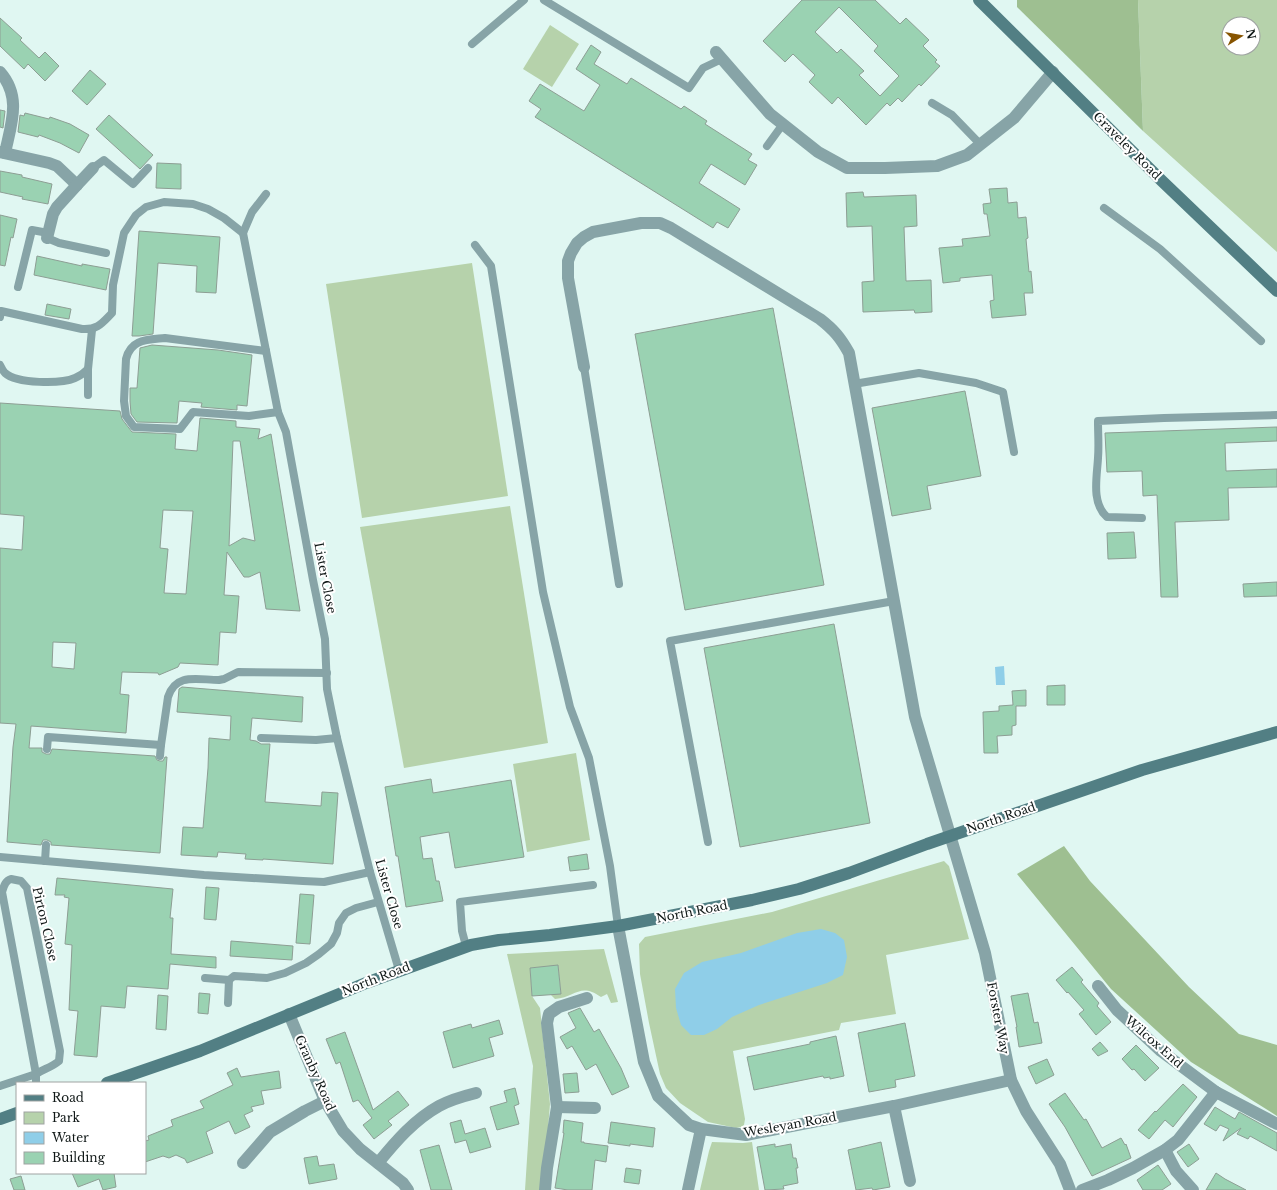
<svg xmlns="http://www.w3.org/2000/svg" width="1277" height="1190" font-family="'Libre Baskerville',serif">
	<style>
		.green { fill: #b6d2ab; fill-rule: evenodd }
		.forest { fill: #9ebf91 }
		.water { fill: #8fcee8 }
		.building { fill: #9ad2b2; stroke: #8d9e94; fill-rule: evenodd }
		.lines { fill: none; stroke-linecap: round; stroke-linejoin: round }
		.lane { stroke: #87a4a7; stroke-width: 8 }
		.street { stroke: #87a4a7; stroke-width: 12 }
		.secondary { stroke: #527f84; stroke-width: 12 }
		.labels { text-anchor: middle; stroke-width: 4; stroke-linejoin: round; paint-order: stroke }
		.street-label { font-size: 12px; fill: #101817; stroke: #fff }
	</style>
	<rect width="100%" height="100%" fill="#e0f7f2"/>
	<g class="green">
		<path d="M1138 0H1277V252L1143 131ZM1229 24H1253V48H1229Z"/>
		<path d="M550 25 579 44 552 87 523 69Z"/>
		<path d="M472 263 508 496 362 518 326 284Z"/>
		<path d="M510 506 548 743 404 768 360 527Z"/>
		<path d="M576 753 590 840 527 852 513 764Z"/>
		<path d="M944 861 949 866 969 939 886 955 896 1014 841 1023 839 1030 733 1051 745 1119 744 1125 741 1127 736 1128 708 1122 680 1103 666 1088 660 1074 649 1023 640 974 639 944 645 937 772 912Z"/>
		<path d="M604 949 618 1002 611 1003 607 994 601 997C580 982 576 997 555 999L550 994 561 993 558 966 530 968 532 996 540 1008 550 1104 543 1190H525L533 1066 507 954Z"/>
		<path d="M712 1142 743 1143 752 1142 759 1190H700L709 1151Z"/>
	</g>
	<g class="forest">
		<path d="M1017 0H1138L1143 131 1017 7Z"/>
		<path d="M1064 846 1090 881 1189 987 1239 1034 1277 1045V1116L1191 1062 1111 989 1017 874Z"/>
	</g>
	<g class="water">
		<path d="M1004 666 1005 685H996L995 667Z"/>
		<path d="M821 929 835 933 844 940 847 957 843 975 827 983 759 1005 732 1017 717 1029 704 1035H691L681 1025 676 1008 675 989 684 973 702 962 741 953 797 933Z"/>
	</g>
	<g class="building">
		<path d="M802 0H875L900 24 906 18 929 40 923 46 937 60 935 62 940 66 921 86 919 84 902 102 898 98 890 106 887 103 866 125 838 97 832 104 809 82 815 75 793 54 785 62 763 41ZM839 7 878 46 874 51 899 76 880 96 859 75 864 71 841 49 837 53 815 32Z"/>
		<path d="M0 18 22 38 20 40 39 58 45 52 59 66 45 81 28 64 24 69 0 46Z"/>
		<path d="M591 45 601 52 594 64 627 84 631 78 681 109 684 106 707 121 705 124 752 154 748 160 757 165 745 185 711 164 699 183 740 209 728 228 717 222 713 228 535 117 541 109 529 101 540 84 584 111 600 85 576 69Z"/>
		<path d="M90 70 106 84 87 105 72 91Z"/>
		<path d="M0 110 5 111 3 128 0 127Z"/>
		<path d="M25 113 49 119 50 117 70 124 89 135 79 153 60 143 39 135 38 137 18 132 20 115 24 116Z"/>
		<path d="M109 115 153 155 140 169 96 129Z"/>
		<path d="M157 163 181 164V189L156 188Z"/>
		<path d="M0 171 22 175V177L52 184 48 204 22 199 23 197 0 192Z"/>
		<path d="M1007 188 1008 203 1017 202 1018 218 1026 217 1028 238 1026 239 1029 272 1031 271 1033 293H1024L1026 315 992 318 990 301 994 300 992 275 960 278V281L943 283 939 248 963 246 962 239 990 236 987 214H984L983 204 991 203 989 189Z"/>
		<path d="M863 192 864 197 916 195 917 226 904 227 906 281 931 280 932 312 915 313 914 310 863 312 862 282 874 281 872 226 847 227 846 193Z"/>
		<path d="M0 215 17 219 13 238 11 237 5 266 0 265Z"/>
		<path d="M139 231 220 237 216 293 196 292 197 266 158 263 153 334 139 336H132Z"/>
		<path d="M37 256 82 266V264L110 269 106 290 34 275Z"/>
		<path d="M47 304 71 309 69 319 45 315Z"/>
		<path d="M773 308 824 585 685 610 635 334Z"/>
		<path d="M152 345 218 350 252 355 247 406 237 405V410L201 407 202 403 179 401 177 423 137 422 131 414 130 401V388H137L140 348Z"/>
		<path d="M965 391 981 476 927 486 931 509 892 516 872 408Z"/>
		<path d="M0 403 120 411 122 419 132 432 176 434 175 449 197 451 200 418 236 421V427L260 429 258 439 271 434 300 611 266 609 260 572 249 577H244L227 552 224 595 239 596 236 633 220 632 218 665 180 663 178 667 159 675 158 673 122 672 120 694 129 695 126 733 31 726 29 748H42V752L46 754H50L52 749 155 756 157 760 160 761H163L165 757H167L160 853 51 845V842L47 840H43L41 845 7 842 13 747 16 724 0 723V548L22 550 24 516 0 514ZM233 441H240L255 541 243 538 229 546ZM163 510 193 511 186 594 164 593 168 549 160 548ZM53 642 76 643 74 669 52 667Z"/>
		<path d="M1277 427V441L1225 443 1226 471 1277 469V487L1228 488 1229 520 1175 522 1178 597H1161L1157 495 1143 496 1142 471 1107 472 1105 433Z"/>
		<path d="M1134 532 1136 558 1108 559 1107 533Z"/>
		<path d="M1277 582V596L1244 597 1243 584Z"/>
		<path d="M834 624 870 823 740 847 704 648Z"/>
		<path d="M1065 685V705H1047V686Z"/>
		<path d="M182 687 303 697 302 722 252 718 250 740 256 741 261 744H270L265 802 321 806 322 792 338 793 333 864 263 859V860L245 859 246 854 218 852 217 857 181 855 183 827 203 828 208 768 209 738 230 740 231 716 177 712 179 689Z"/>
		<path d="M1026 690V706H1016V725L1012 726V735L997 736 998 753H984L983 712 999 711V706L1013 705 1012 691Z"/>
		<path d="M431 779 433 793 511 780 524 857 455 868 449 832 420 837 423 859 432 858 436 881H439L443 901 406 907 398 856H396L385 787Z"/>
		<path d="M587 854 589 869 570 871 568 857Z"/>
		<path d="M57 878 173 889 170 918H173L171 954 216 957V968L170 964 168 989 127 986 125 1008 101 1006 97 1057 74 1055 78 1011 69 1010 72 945 65 944 69 898 64 897 65 895H55Z"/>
		<path d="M206 887 219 888 216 920 204 919Z"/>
		<path d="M300 894 314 895 310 944 296 943Z"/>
		<path d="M231 941 293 946 292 960 230 956Z"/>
		<path d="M558 965 561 994 532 996 530 968Z"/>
		<path d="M1072 967 1083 980 1081 982 1099 1003 1097 1006 1111 1022 1096 1035 1079 1014 1084 1010 1068 992 1067 993 1056 980Z"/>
		<path d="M199 993 210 994 208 1014 198 1013Z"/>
		<path d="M1028 993 1034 1023 1038 1022 1042 1043 1019 1047 1016 1027H1017L1011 996Z"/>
		<path d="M158 995 168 996 166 1030 156 1029Z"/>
		<path d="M580 1008 594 1032 599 1029 621 1068 629 1087 612 1095 596 1064 586 1070 572 1046 567 1049 560 1037 576 1028 568 1013Z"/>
		<path d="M499 1020 503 1034 489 1038 494 1056 453 1068 443 1032 471 1024 472 1028Z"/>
		<path d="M905 1023 915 1076 895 1080 896 1087 869 1092 858 1033Z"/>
		<path d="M345 1032 373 1110 398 1091 409 1105 388 1121 392 1125 374 1139 363 1125 372 1118 358 1100 353 1102 340 1062 336 1064 326 1039Z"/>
		<path d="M836 1036 844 1076 830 1079V1077L824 1078 823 1076 754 1090 747 1057 810 1044V1042Z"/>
		<path d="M1100 1042 1108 1051 1098 1056 1092 1049Z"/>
		<path d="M1136 1045 1159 1068 1145 1081 1134 1069 1132 1070 1122 1059Z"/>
		<path d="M1047 1059 1054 1075 1036 1084 1028 1067Z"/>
		<path d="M237 1068 241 1077 279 1071 281 1088 261 1091 264 1104 251 1107 253 1111 244 1115 250 1127 235 1134 229 1121 206 1132 213 1153 187 1163 185 1159 176 1155 169 1158 163 1156 145 1162V1141L149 1140 148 1136 173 1126 171 1120 204 1108 200 1101 233 1085 227 1073Z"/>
		<path d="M577 1073 579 1092 565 1093 563 1074Z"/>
		<path d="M1183 1084 1197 1097 1173 1127 1165 1120 1149 1139 1138 1130 1155 1111 1156 1112Z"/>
		<path d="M515 1088 519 1104 514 1106 519 1124 497 1130 490 1107 507 1102 504 1091Z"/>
		<path d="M1065 1093 1084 1120 1086 1119 1102 1148 1121 1138 1125 1145 1126 1144 1131 1158 1092 1176 1065 1127 1049 1104Z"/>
		<path d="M1215 1107 1235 1119 1239 1112 1277 1133V1151L1250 1136 1248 1139 1237 1134 1241 1128 1223 1141 1229 1129 1220 1125 1216 1131 1204 1124Z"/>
		<path d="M461 1120 465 1134 485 1128 491 1147 470 1153 466 1140 455 1143 450 1123Z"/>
		<path d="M564 1120 583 1123 581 1142H584V1143L608 1146 606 1162 595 1160 592 1190H568L555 1188 564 1133H563Z"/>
		<path d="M611 1122 655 1128 653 1147 630 1144V1146L608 1143Z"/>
		<path d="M881 1142 890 1187 873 1190 872 1188 856 1190 848 1150Z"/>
		<path d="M775 1144V1147L791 1144 793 1158H796L798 1168H796L798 1183 783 1186 784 1189 765 1190 757 1147Z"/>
		<path d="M1189 1144 1199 1159 1188 1167 1177 1152Z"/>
		<path d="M439 1145 452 1190H431L420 1150Z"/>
		<path d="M317 1156 319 1166 334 1164 337 1179 309 1184 304 1158Z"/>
		<path d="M1158 1165 1171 1184 1162 1190H1143L1137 1180Z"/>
		<path d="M626 1168 641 1170 639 1184 624 1182Z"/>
		<path d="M72 1173H114L116 1187 103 1190 99 1179 78 1187Z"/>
		<path d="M1216 1173 1225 1179 1246 1190H1206Z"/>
		<path d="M21 1176 25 1190H14L10 1179Z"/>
	</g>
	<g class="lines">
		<g class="lane">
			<path d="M544 0 689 88 703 68 722 59"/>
			<path d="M472 44 524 0"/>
			<path d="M932 103 952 115 980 144"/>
			<path d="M767 146 783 124"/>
			<path d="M93 168 104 160 133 184 148 168"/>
			<path d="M266 194 252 212 243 233 278 412 286 432 313 580 325 639 327 689 337 738 370 872 399 970"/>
			<path d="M1104 208 1160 249 1261 341"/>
			<path d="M47 238 59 243 106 253"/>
			<path d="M475 245 491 266 543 592 570 707 589 758 610 866 618 926"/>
			<path d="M18 287 32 230 48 233"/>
			<path d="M0 317 1 311 82 329C98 330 102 323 112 313L113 285 124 233 136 215 146 207 164 202 193 204 208 209 224 218 243 233"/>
			<path d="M266 351 165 338C147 340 131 339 126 359L124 401 126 416 134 427 180 429 193 412 249 416 278 412"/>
			<path d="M0 365C1 367 3 371 5 373 17 384 61 384 75 378 80 376 84 373 88 369L92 330"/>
			<path d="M584 367 619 584"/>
			<path d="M854 384 919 373 976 383 1003 392 1014 452"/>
			<path d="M88 395V369"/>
			<path d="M1142 518 1107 517C1091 503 1097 477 1098 458 1099 446 1098 434 1098 421L1164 418 1277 415"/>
			<path d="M261 738 316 740 337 738"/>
			<path d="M47 749 48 737 161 745 168 697C176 672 198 680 219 680L224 679 238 672 327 673"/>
			<path d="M160 756 161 745"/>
			<path d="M708 842 670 641 894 601"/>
			<path d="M0 857 204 875 303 881 324 882 370 872"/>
			<path d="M45 861 46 845"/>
			<path d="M11 879 21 881 27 888 60 1051 59 1061C52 1067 44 1069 36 1074L2 892C4 886 5 881 11 879Z"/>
			<path d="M466 946 462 931 460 902 593 885"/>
			<path d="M205 978 229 980"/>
			<path d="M228 1003 229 980 234 976 267 978 285 973 306 963 319 954 331 944 337 933 339 923 346 913 356 908 378 902"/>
			<path d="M0 1086 36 1074V1083"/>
		</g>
		<g class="street">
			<path d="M716 52 770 114 818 152 847 168H885L937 166 967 155 1014 118 1053 72"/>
			<path d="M0 72C22 97 11 124 5 153"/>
			<path d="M0 152 49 163 57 166 77 185 93 168"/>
			<path d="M47 238 53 214 57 207 77 185"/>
			<path d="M584 367 568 278V261L571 253 577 243 584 237 593 232 641 223H660L671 228 820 319C834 330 840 337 849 353L915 717 985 953 1011 1080 1026 1111 1060 1164 1070 1190"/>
			<path d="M618 926 644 1062 658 1096 689 1125 701 1129 746 1135 894 1106 1011 1080"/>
			<path d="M1098 986 1117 1010 1161 1051 1216 1092 1277 1124"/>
			<path d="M289 1014 325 1101 343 1131 360 1149 403 1183 408 1190"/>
			<path d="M894 1106 910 1181"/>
			<path d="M557 1107 595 1108"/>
			<path d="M1165 1150 1176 1171 1193 1190"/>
			<path d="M243 1163 270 1132 305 1111 325 1101"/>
			<path d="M378 1163C396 1141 414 1120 439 1106 450 1100 464 1096 476 1093"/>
			<path d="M545 1190 547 1168 557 1107 547 1023 549 1014 559 1007 587 998"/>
			<path d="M688 1190 701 1129"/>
			<path d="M1082 1190 1108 1180 1133 1168 1165 1150 1178 1140 1216 1092"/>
		</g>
		<g class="secondary">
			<path d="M979 0 1162 181 1277 291"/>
			<path d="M107 1083 200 1051 366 983 471 945 499 940 550 935 618 926 752 900 799 889 849 873 927 844 1142 770 1277 732"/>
			<path d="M0 1119 17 1113"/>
		</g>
	</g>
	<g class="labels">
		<g class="street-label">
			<text transform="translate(1127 146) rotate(45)" y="4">Graveley Road</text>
			<text transform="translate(325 578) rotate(79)" y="4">Lister Close</text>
			<text transform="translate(1001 818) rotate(-19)" y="4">North Road</text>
			<text transform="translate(389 894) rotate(74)" y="4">Lister Close</text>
			<text transform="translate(692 912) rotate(-11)" y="4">North Road</text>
			<text transform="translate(45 924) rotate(77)" y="4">Pirton Close</text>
			<text transform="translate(376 979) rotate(-21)" y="4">North Road</text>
			<text transform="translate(998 1018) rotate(79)" y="4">Forster Way</text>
			<text transform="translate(1154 1042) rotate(41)" y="4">Wilcox End</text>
			<text transform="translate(315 1073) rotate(66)" y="4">Granby Road</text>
			<text transform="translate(790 1125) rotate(-10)" y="4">Wesleyan Road</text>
		</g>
	</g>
	<rect x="16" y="1082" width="130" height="92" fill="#ffffff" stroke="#9fa3a2"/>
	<rect x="24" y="1095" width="20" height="6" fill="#527f84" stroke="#9fa3a2"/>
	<text x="52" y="1102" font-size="12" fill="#101817">Road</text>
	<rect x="24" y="1112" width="20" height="12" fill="#b6d2ab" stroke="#9fa3a2"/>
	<text x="52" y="1122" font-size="12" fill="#101817">Park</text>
	<rect x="24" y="1132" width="20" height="12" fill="#8fcee8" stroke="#9fa3a2"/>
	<text x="52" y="1142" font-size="12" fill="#101817">Water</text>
	<rect x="24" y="1152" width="20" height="12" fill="#9ad2b2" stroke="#9fa3a2"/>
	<text x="52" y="1162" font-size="12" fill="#101817">Building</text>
	<g transform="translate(1241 36) rotate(79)"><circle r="19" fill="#ffffff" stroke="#9fa3a2"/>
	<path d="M0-3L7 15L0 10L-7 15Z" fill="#875400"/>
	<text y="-6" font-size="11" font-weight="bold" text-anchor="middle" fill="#101817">N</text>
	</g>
</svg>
